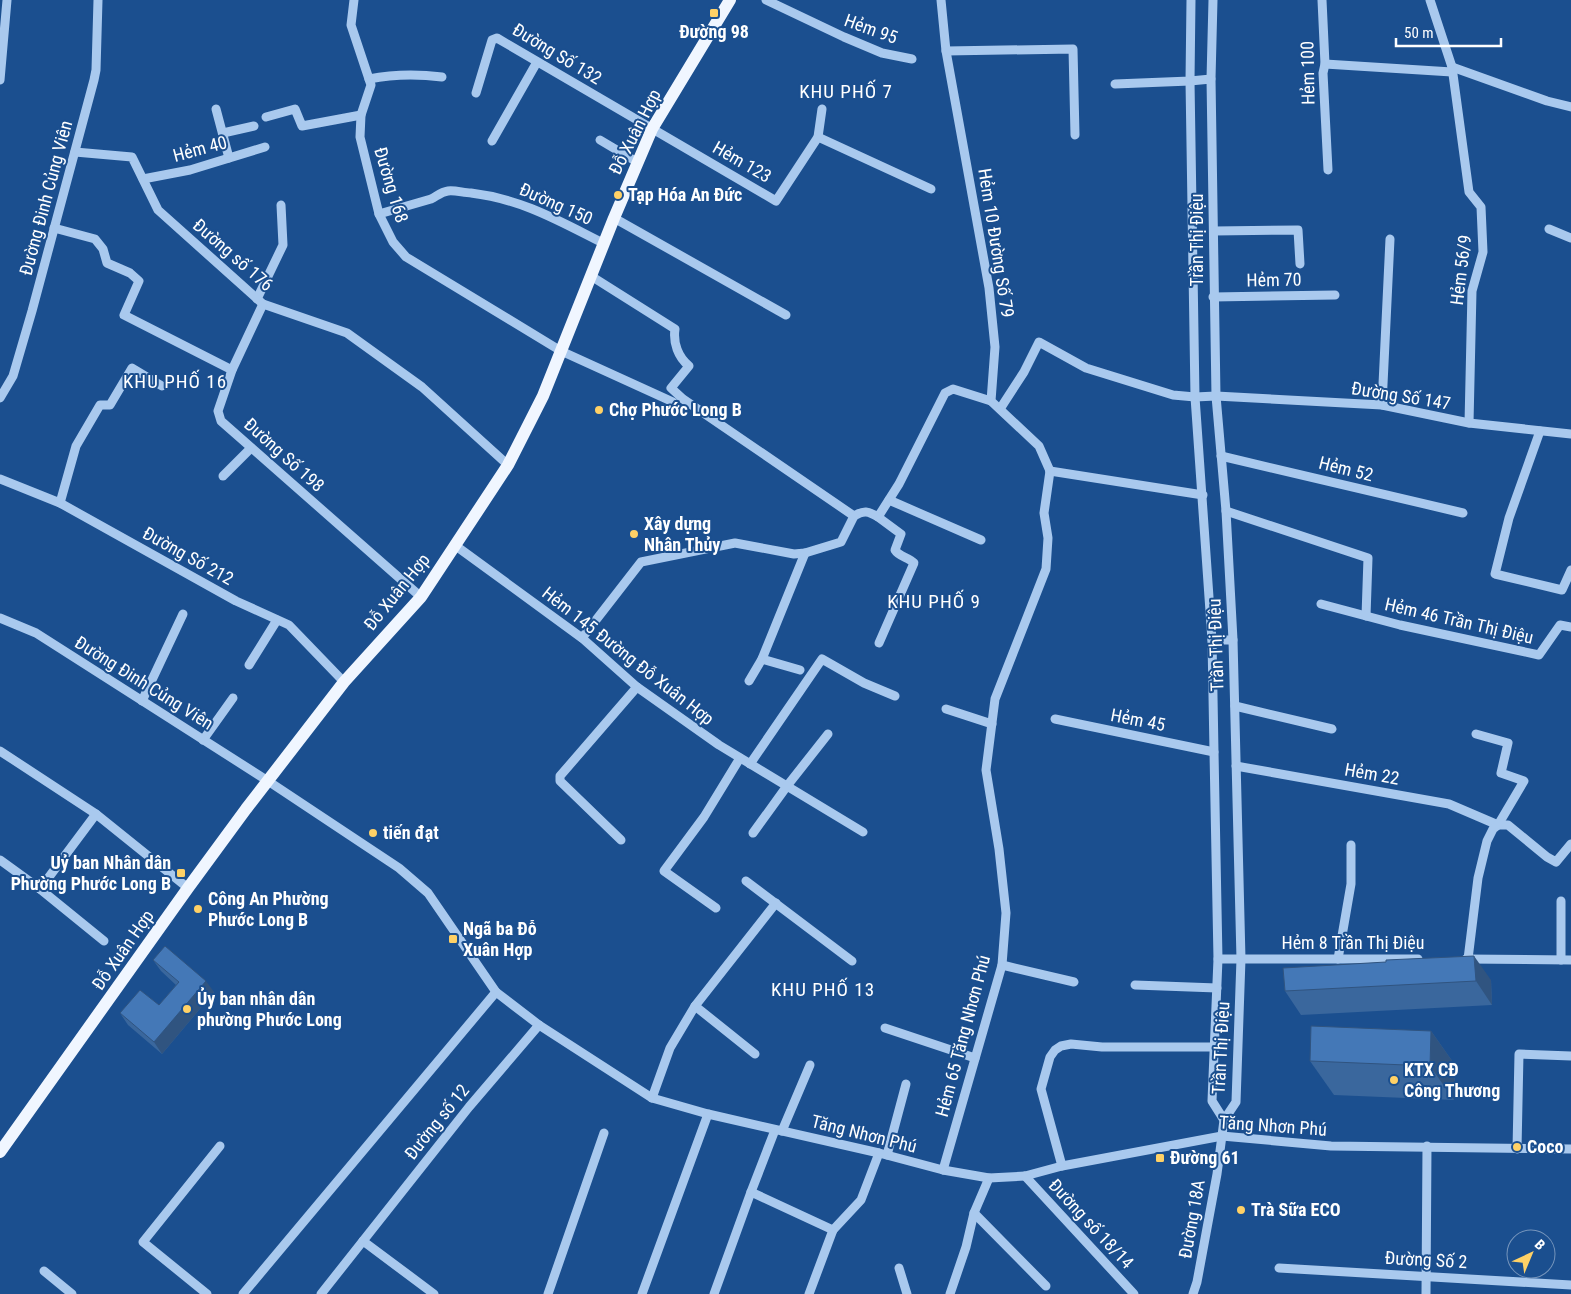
<svg xmlns="http://www.w3.org/2000/svg" width="1571" height="1294" font-family="'Roboto Condensed',sans-serif">
	<style>
		.lines { fill: none; stroke-linecap: round; stroke-linejoin: round }
		.minor { stroke: #a9c9ee; stroke-width: 9 }
		.major { stroke: #f0f6ff; stroke-width: 12 }
		.wall { fill: #3a679d }
		.shaded-wall { fill: #305480 }
		.building { fill: #4478b7; stroke: #305480 }
		.poi-dot { fill: #ffd166; stroke: #1b4f8f; stroke-width: 2 }
		.labels { text-anchor: middle; stroke-width: 4; stroke-linejoin: round; paint-order: stroke }
		.street-label { font-size: 18px; fill: #fff; stroke: #1b4f8f }
		.poi-label { font-size: 18px; font-weight: bold; fill: #fff; stroke: #1b4f8f; text-anchor: start }
		.neighbourhood-label { font-size: 19px; letter-spacing: 1px; fill: #fff; stroke: #1b4f8f }
	</style>
	<rect width="100%" height="100%" fill="#1b4f8f"/>
	<g class="lines">
		<g class="minor">
			<path d="M354 0 351 25 371 85 361 115 360 137 379 214 393 242 406 257 561 351 673 402"/>
			<path d="M766 0 844 37 882 53 912 59"/>
			<path d="M941 0 946 51 989 288 995 347 991 401 1039 446 1050 471"/>
			<path d="M1191 0 1190 81 1195 397 1212 640 1214 752 1218 959 1212 1101 1224 1120"/>
			<path d="M1322 0 1325 64 1323 73 1328 170"/>
			<path d="M1430 0 1452 67 1469 192 1481 207 1483 252 1472 291 1469 423"/>
			<path d="M946 51 1073 49 1075 135"/>
			<path d="M1325 64 1452 72"/>
			<path d="M1452 67 1547 101 1571 107"/>
			<path d="M369 79C394 74 418 74 442 77"/>
			<path d="M0 80 7 0"/>
			<path d="M1115 84 1190 81 1211 79"/>
			<path d="M476 93 492 40 497 38 776 201 818 137 822 109"/>
			<path d="M216 109 229 158"/>
			<path d="M266 117 295 109 302 126 361 115"/>
			<path d="M223 133 254 126"/>
			<path d="M818 137 931 189"/>
			<path d="M600 140 637 162"/>
			<path d="M492 141 537 62"/>
			<path d="M75 152 132 157 158 210 263 304 347 333 422 387 508 465"/>
			<path d="M143 179 190 170 265 147"/>
			<path d="M379 214 431 199C437 196 441 192 448 191 455 190 464 193 471 193 522 199 559 221 603 243"/>
			<path d="M614 218 786 315"/>
			<path d="M54 228 95 239 103 249 107 263 130 273 139 281 124 315 232 370"/>
			<path d="M1549 229 1571 238"/>
			<path d="M1214 231 1298 230 1300 264"/>
			<path d="M591 276 675 329C673 343 678 357 689 366L671 388 683 399 854 516"/>
			<path d="M1213 297 1335 295"/>
			<path d="M257 299 283 245 281 205"/>
			<path d="M263 304 232 370 218 411 221 421 421 597"/>
			<path d="M0 398 13 376 32 311 94 80 96 70 98 0"/>
			<path d="M1382 405 1390 239"/>
			<path d="M1000 409 1024 372 1039 342 1086 368 1173 395 1195 397 1216 396 1382 405 1469 423 1571 434"/>
			<path d="M1540 431 1509 518 1495 574 1562 590 1571 570"/>
			<path d="M1221 456 1463 513"/>
			<path d="M1050 471 1203 495"/>
			<path d="M223 476 251 448"/>
			<path d="M0 479 60 503 236 601 289 625 344 682"/>
			<path d="M889 500 981 540"/>
			<path d="M60 503 76 446 100 405H110L132 368 162 386"/>
			<path d="M1226 511 1368 558 1366 616"/>
			<path d="M854 516C864 510 868 511 878 517L899 484 945 393 953 389 991 401"/>
			<path d="M878 517 901 534 895 550C899 557 909 557 914 563L879 643"/>
			<path d="M456 546 582 638 637 687 719 745 863 832"/>
			<path d="M1321 604 1400 625 1539 655 1560 625 1571 627"/>
			<path d="M0 618 36 633 268 781 399 868 428 893 496 992 539 1025 652 1098 708 1114 879 1153 943 1170 989 1178 1025 1176 1062 1166 1222 1136 1331 1146 1571 1149"/>
			<path d="M582 638 641 562 735 543 794 554 805 553 841 542 854 516"/>
			<path d="M1212 640H1233"/>
			<path d="M762 659 800 670"/>
			<path d="M249 665 277 620"/>
			<path d="M749 681 762 659 805 553"/>
			<path d="M142 701 183 614"/>
			<path d="M1235 706 1332 729"/>
			<path d="M946 709 992 724"/>
			<path d="M1055 719 1214 752"/>
			<path d="M203 740 233 698"/>
			<path d="M0 751 96 814"/>
			<path d="M750 764 822 659 864 683 895 696"/>
			<path d="M1236 766 1449 804 1498 825H1508L1547 857 1556 862 1571 844"/>
			<path d="M753 833 787 786 828 734"/>
			<path d="M621 840 560 781V776L637 687"/>
			<path d="M0 860 40 889 96 814 188 888"/>
			<path d="M746 881 852 961"/>
			<path d="M40 889 104 941"/>
			<path d="M1561 901V960"/>
			<path d="M716 908 664 871 704 817 740 758"/>
			<path d="M1218 959H1418"/>
			<path d="M1338 959 1351 884V845"/>
			<path d="M1466 959 1571 960"/>
			<path d="M1468 959 1478 878 1487 841 1493 829 1498 825 1524 781 1501 773 1508 743 1476 734"/>
			<path d="M1002 965 1074 982"/>
			<path d="M1135 985 1217 988"/>
			<path d="M695 1006 755 1054"/>
			<path d="M885 1028 975 1058"/>
			<path d="M652 1098 670 1048 695 1006 776 903"/>
			<path d="M782 1131 810 1065"/>
			<path d="M1517 1149 1519 1054 1571 1056"/>
			<path d="M887 1155 906 1084"/>
			<path d="M1062 1166 1041 1089 1050 1057 1055 1050 1061 1046 1071 1044 1102 1047H1214"/>
			<path d="M943 1170 1002 965 1006 913 999 849 986 770 995 699 1046 569 1048 538 1044 513 1050 471"/>
			<path d="M1025 1176 1134 1294"/>
			<path d="M751 1192 833 1230"/>
			<path d="M974 1213 1046 1286"/>
			<path d="M363 1241 434 1294"/>
			<path d="M899 1268 907 1294"/>
			<path d="M1279 1268 1571 1285"/>
			<path d="M44 1271 72 1294"/>
			<path d="M207 1294 143 1242 220 1146"/>
			<path d="M243 1294 496 992"/>
			<path d="M321 1294 469 1107 539 1025"/>
			<path d="M548 1294 604 1133"/>
			<path d="M642 1294 708 1114"/>
			<path d="M714 1294 751 1192 775 1130"/>
			<path d="M809 1294 833 1230 861 1200 879 1153"/>
			<path d="M950 1294 966 1247 974 1213 989 1178"/>
			<path d="M1193 1294 1197 1282 1217 1174 1224 1120 1236 1102 1241 959 1233 640 1226 511 1216 396 1211 79 1213 0"/>
			<path d="M1426 1294 1427 1146"/>
		</g>
		<path class="major" d="M0 1152 188 888 246 809 344 682 421 597 508 465 543 396 614 218 652 129 730 0"/>
	</g>
	<g class="wall">
		<path d="M153 960 214 992 162 1054 128 1025 120 1013 159 1005 176 985 161 971Z"/>
		<path d="M1386 962 1491 980 1492 1005 1301 1015 1285 991Z"/>
		<path d="M1431 1031 1455 1065 1454 1100 1334 1095 1310 1061Z"/>
	</g>
	<g class="shaded-wall">
		<path d="M1474 956 1491 980 1492 1005 1476 981Z"/>
		<path d="M206 981 214 992 162 1054 154 1042Z"/>
		<path d="M1431 1031 1455 1065 1454 1100 1430 1066Z"/>
	</g>
	<g class="building">
		<path d="M165 946 206 981 154 1042 120 1013 140 990 159 1005 179 982 153 960Z"/>
		<path d="M1474 956 1476 981 1285 991 1283 968 1386 962V960Z"/>
		<path d="M1311 1026 1431 1031 1430 1066 1310 1061Z"/>
	</g>
	<g class="poi-dot">
		<rect x="709" y="8" width="10" height="10" rx="2.5"/>
		<circle cx="618" cy="195" r="5"/>
		<circle cx="599" cy="410" r="5"/>
		<circle cx="634" cy="534" r="5"/>
		<circle cx="373" cy="833" r="5"/>
		<rect x="176" y="868" width="10" height="10" rx="2.5"/>
		<circle cx="198" cy="909" r="5"/>
		<rect x="448" y="934" width="10" height="10" rx="2.5"/>
		<circle cx="187" cy="1009" r="5"/>
		<circle cx="1394" cy="1080" r="5"/>
		<circle cx="1517" cy="1147" r="5"/>
		<rect x="1155" y="1153" width="10" height="10" rx="2.5"/>
		<circle cx="1241" cy="1210" r="5"/>
	</g>
	<g class="labels">
		<g class="street-label">
			<text transform="translate(871 29) rotate(20)" y="6">Hẻm 95</text>
			<text transform="translate(557 54) rotate(31)" y="6">Đường Số 132</text>
			<text transform="translate(1308 73) rotate(-91)" y="6">Hẻm 100</text>
			<text transform="translate(635 132) rotate(-63)" y="6">Đỗ Xuân Hợp</text>
			<text transform="translate(200 149) rotate(-15)" y="6">Hẻm 40</text>
			<text transform="translate(742 162) rotate(30)" y="6">Hẻm 123</text>
			<text transform="translate(391 185) rotate(73)" y="6">Đường 168</text>
			<text transform="translate(46 198) rotate(-75)" y="6">Đường Đinh Củng Viên</text>
			<text transform="translate(556 204) rotate(24)" y="6">Đường 150</text>
			<text transform="translate(1197 240) rotate(-90)" y="6">Trần Thị Điệu</text>
			<text transform="translate(996 243) rotate(81)" y="6">Hẻm 10 Đường Số 79</text>
			<text transform="translate(233 255) rotate(41)" y="6">Đường số 176</text>
			<text transform="translate(1461 270) rotate(-83)" y="6">Hẻm 56/9</text>
			<text transform="translate(1274 280) rotate(-1)" y="6">Hẻm 70</text>
			<text transform="translate(1401 396) rotate(9)" y="6">Đường Số 147</text>
			<text transform="translate(284 455) rotate(42)" y="6">Đường Số 198</text>
			<text transform="translate(1346 469) rotate(14)" y="6">Hẻm 52</text>
			<text transform="translate(188 556) rotate(29)" y="6">Đường Số 212</text>
			<text transform="translate(397 592) rotate(-51)" y="6">Đỗ Xuân Hợp</text>
			<text transform="translate(1459 621) rotate(13)" y="6">Hẻm 46 Trần Thị Điệu</text>
			<text transform="translate(1216 645) rotate(-92)" y="6">Trần Thị Điệu</text>
			<text transform="translate(628 656) rotate(38)" y="6">Hẻm 145 Đường Đỗ Xuân Hợp</text>
			<text transform="translate(144 683) rotate(32)" y="6">Đường Đinh Củng Viên</text>
			<text transform="translate(1138 720) rotate(11)" y="6">Hẻm 45</text>
			<text transform="translate(1372 774) rotate(10)" y="6">Hẻm 22</text>
			<text x="1353" y="949">Hẻm 8 Trần Thị Điệu</text>
			<text transform="translate(123 950) rotate(-55)" y="6">Đỗ Xuân Hợp</text>
			<text transform="translate(963 1036) rotate(-75)" y="6">Hẻm 65 Tăng Nhơn Phú</text>
			<text transform="translate(1221 1048) rotate(-87)" y="6">Trần Thị Điệu</text>
			<text transform="translate(437 1122) rotate(-51)" y="6">Đường số 12</text>
			<text transform="translate(1273 1126) rotate(4)" y="6">Tăng Nhơn Phú</text>
			<text transform="translate(864 1134) rotate(14)" y="6">Tăng Nhơn Phú</text>
			<text transform="translate(1192 1219) rotate(-80)" y="6">Đường 18A</text>
			<text transform="translate(1091 1224) rotate(47)" y="6">Đường số 18/14</text>
			<text transform="translate(1426 1260) rotate(3)" y="6">Đường Số 2</text>
		</g>
		<g class="poi-label">
			<text x="714" y="38" text-anchor="middle">Đường 98</text>
			<text x="628" y="201">Tạp Hóa An Đức</text>
			<text x="609" y="416">Chợ Phước Long B</text>
			<text x="644" y="530">Xây dựng<tspan x="644" dy="21">Nhân Thủy</tspan></text>
			<text x="383" y="839">tiến đạt</text>
			<text x="171" y="869" text-anchor="end">Uỷ ban Nhân dân<tspan x="171" dy="21">Phường Phước Long B</tspan></text>
			<text x="208" y="905">Công An Phường<tspan x="208" dy="21">Phước Long B</tspan></text>
			<text x="463" y="935">Ngã ba Đỗ<tspan x="463" dy="21">Xuân Hợp</tspan></text>
			<text x="197" y="1005">Ủy ban nhân dân<tspan x="197" dy="21">phường Phước Long</tspan></text>
			<text x="1404" y="1076">KTX CĐ<tspan x="1404" dy="21">Công Thương</tspan></text>
			<text x="1527" y="1153">Coco</text>
			<text x="1170" y="1164">Đường 61</text>
			<text x="1251" y="1216">Trà Sữa ECO</text>
		</g>
		<g class="neighbourhood-label">
			<text x="846" y="98">KHU PHỐ 7</text>
			<text x="175" y="388">KHU PHỐ 16</text>
			<text x="934" y="608">KHU PHỐ 9</text>
			<text x="823" y="996">KHU PHỐ 13</text>
		</g>
	</g>
	<g transform="translate(1531 1254) rotate(44)"><circle r="24" fill="#1b4f8f" stroke="#7695bc"/>
	<path d="M0-4L9 19L0 12L-9 19Z" fill="#ffd166"/>
	<text y="-8" font-size="14" font-weight="bold" text-anchor="middle" fill="#ffffff">B</text>
	</g>
	<path d="M1396 38v8h105v-8" fill="none" stroke="#ffffff" stroke-width="2.5"/>
	<text x="1404" y="38" font-size="15" fill="#ffffff" stroke="#1b4f8f" stroke-width="4" paint-order="stroke">50 m</text>
</svg>
